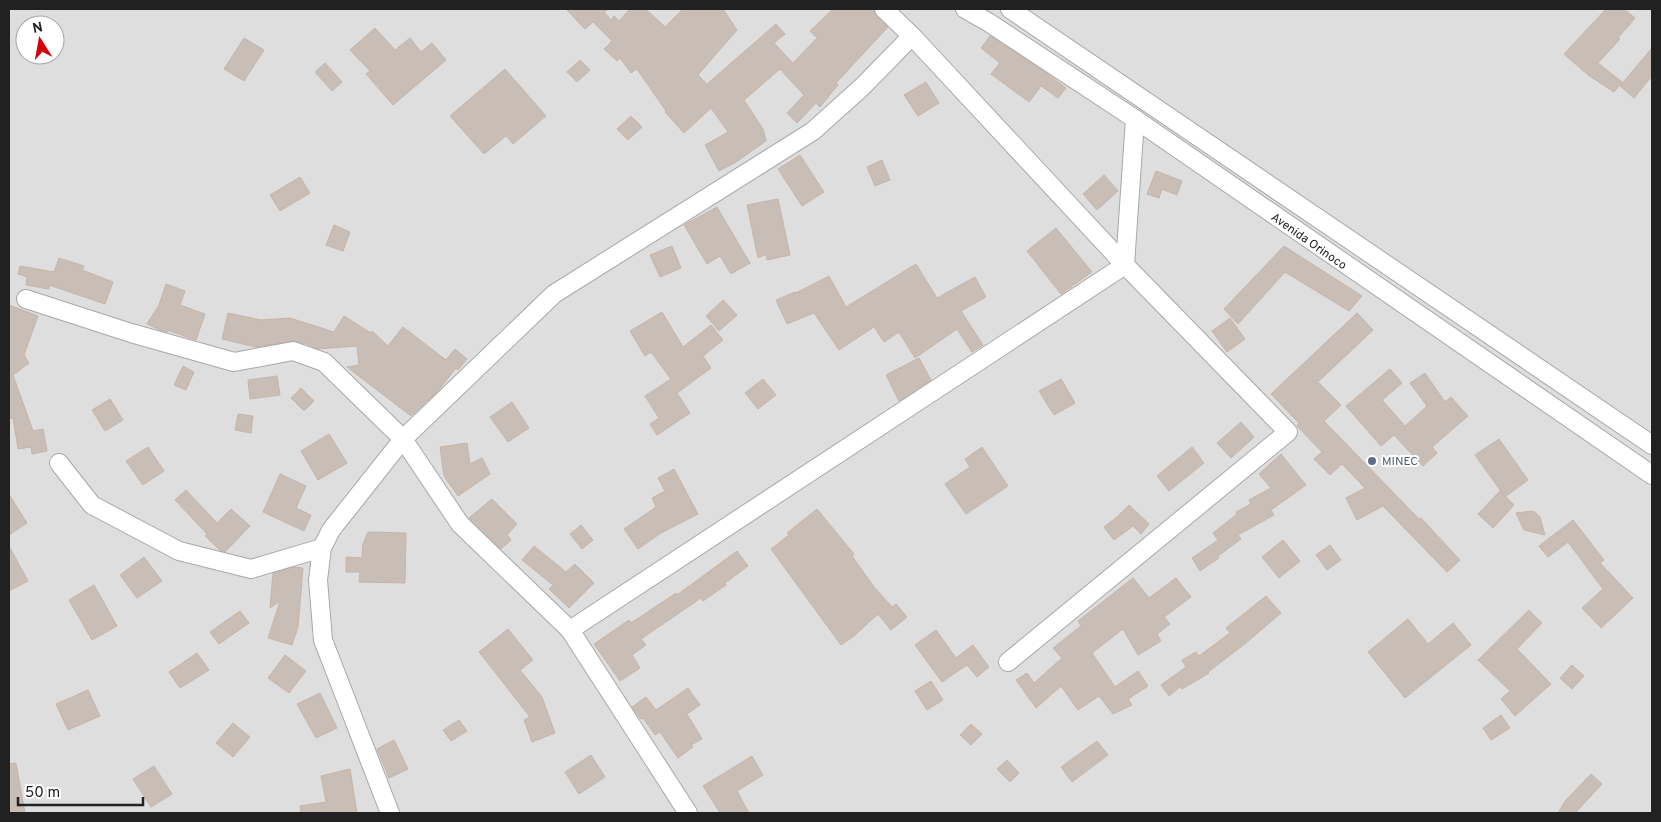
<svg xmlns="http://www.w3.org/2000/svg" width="1661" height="822" font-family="Overpass,sans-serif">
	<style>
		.residential { fill: #dfdede; fill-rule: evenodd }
		.building { fill: #c8beb6; stroke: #c6b4a8 }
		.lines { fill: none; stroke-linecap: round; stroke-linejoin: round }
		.minor-casing { stroke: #a8a8a8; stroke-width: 20 }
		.minor { stroke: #fff; stroke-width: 18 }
		.service-dot { fill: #5c6f8a; stroke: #fff; stroke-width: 2 }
		.labels { text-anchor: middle; stroke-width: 4; stroke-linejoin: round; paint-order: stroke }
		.street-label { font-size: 12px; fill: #212121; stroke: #fff }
		.service-label { font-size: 12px; fill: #4e5e75; stroke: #fff; text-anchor: start }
	</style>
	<rect width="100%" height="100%" fill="#f2eee7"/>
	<path class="residential" d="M9 9H1652V813H9ZM25 25H55V55H25Z"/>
	<g class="building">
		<path d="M566 9H609L604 12 611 20 614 16 619 21 630 9H646L665 27 683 9H723L737 30 698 75 707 84 776 24 785 34 774 43 793 63 817 38 810 31 833 9H874L876 16 888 27 836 83 838 85 820 107 816 103 797 123 787 113 804 95 780 69 744 100 763 129 766 141 736 162 719 171 705 145 728 132 711 108 684 133 665 112 666 111 637 69 631 73 620 58 617 61 604 49 612 41 593 22 585 29Z"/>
		<path d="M1606 9H1624L1635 18 1618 38 1620 39 1598 63 1622 82 1614 92 1588 75 1564 54Z"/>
		<path d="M375 28 395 50 410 38 421 52 432 43 446 60 393 105 366 74 370 71 350 50Z"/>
		<path d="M990 36 1049 75 1066 88 1058 98 1041 86 1029 102 991 74 1000 63 981 48Z"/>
		<path d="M244 38 264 50 244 81 224 69Z"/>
		<path d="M1652 48V76L1634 98 1620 86Z"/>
		<path d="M580 60 590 70 577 82 567 72Z"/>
		<path d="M325 63 342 82 332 91 315 72Z"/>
		<path d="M505 69 546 116 513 144 506 136 484 154 450 116Z"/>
		<path d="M926 82 939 103 918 116 904 95Z"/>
		<path d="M631 116 642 127 628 140 617 129Z"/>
		<path d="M800 155 824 192 802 206 778 169Z"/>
		<path d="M882 160 890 180 875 186 867 167Z"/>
		<path d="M1156 171 1182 181 1177 195 1162 189 1159 198 1147 194Z"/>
		<path d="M1104 175 1118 191 1097 210 1083 194Z"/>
		<path d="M300 177 310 193 280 211 270 195Z"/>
		<path d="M778 199 790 255 767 260 766 254 758 258 747 205Z"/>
		<path d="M717 207 750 263 731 274 720 256 707 264 684 225Z"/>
		<path d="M334 225 350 232 343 251 326 245Z"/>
		<path d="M1056 228 1092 272 1061 294 1027 251Z"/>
		<path d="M672 246 681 268 660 277 650 255Z"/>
		<path d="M1284 246 1362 296 1349 311 1285 272 1238 324 1224 309Z"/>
		<path d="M59 258 84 266 82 270 113 282 105 304 49 285V289L26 285 27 277 18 274 20 266 54 272Z"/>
		<path d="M916 264 937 298 975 277 986 297 961 311 983 345 972 352 957 329 915 358 899 332 884 342 874 327 839 350 814 313 787 324 776 300 795 292 796 293 829 276 846 307Z"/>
		<path d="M166 284 185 291 180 305 205 314 196 340 167 330V332L160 330 147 324 159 305Z"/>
		<path d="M723 300 737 315 719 331 706 316Z"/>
		<path d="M9 305 38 316 24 355 29 363 13 375 33 431 43 429 47 451 32 454 31 447 18 449 13 418 9 419Z"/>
		<path d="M662 312 683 347 711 325 723 340 703 356 711 368 677 393 690 413 657 435 650 424 659 418 645 396 671 379 651 352 645 356 630 331Z"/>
		<path d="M228 313 261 320 290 318 334 332 344 316 371 333 372 331 388 346 403 327 446 360 455 349 467 359 458 370 456 368 437 392 411 416 347 367 359 365 357 346 318 349 307 344 292 341 256 347 222 339Z"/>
		<path d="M1357 313 1373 330 1318 382 1341 405 1324 421 1419 519 1421 518 1460 560 1447 572 1383 506 1357 520 1346 498 1365 488 1342 464 1330 475 1314 459 1322 452 1297 426 1299 423 1271 394Z"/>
		<path d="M1230 318 1245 339 1227 352 1212 331Z"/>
		<path d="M919 358 931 380 899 401 886 375Z"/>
		<path d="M183 366 194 372 186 390 174 385Z"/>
		<path d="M1390 369 1402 383 1382 400 1405 426 1427 406 1410 383 1425 373 1445 402 1451 397 1468 416 1432 447 1437 453 1423 466 1394 435 1381 446 1346 406Z"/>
		<path d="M277 376 280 395 250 399 248 380Z"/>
		<path d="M763 379 776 395 758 409 745 393Z"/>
		<path d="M1061 379 1075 403 1054 415 1039 391Z"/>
		<path d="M301 388 314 401 304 411 291 398Z"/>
		<path d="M110 399 123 420 105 431 92 410Z"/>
		<path d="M512 402 529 428 508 442 490 417Z"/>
		<path d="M238 414 253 416 251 433 235 430Z"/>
		<path d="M1241 422 1254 437 1231 458 1217 443Z"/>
		<path d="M329 434 347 463 318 480 301 451Z"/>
		<path d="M1499 439 1528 480 1505 497 1475 455Z"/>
		<path d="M467 443 470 464 482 458 490 474 458 496 444 476 440 447Z"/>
		<path d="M148 447 164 471 143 485 126 461Z"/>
		<path d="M982 447 1008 486 966 514 945 484 970 467 965 459Z"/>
		<path d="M1192 447 1204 463 1169 491 1157 476Z"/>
		<path d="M1281 454 1306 485 1271 510 1274 515 1238 535 1241 539 1218 556 1219 558 1200 571 1192 558 1218 540 1213 533 1237 514 1236 512 1251 504 1249 500 1271 488 1259 474Z"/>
		<path d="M674 469 698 514 661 533 638 549 624 529 656 507 652 498 665 491 658 478Z"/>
		<path d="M280 474 306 486 296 508 311 515 304 531 263 512Z"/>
		<path d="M186 490 217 523 231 509 250 526 225 552 221 551 205 536 207 534 175 500Z"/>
		<path d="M1500 491 1514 505 1493 528 1478 514Z"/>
		<path d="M9 494 27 523 9 535Z"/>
		<path d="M492 499 517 524 507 535 511 540 501 549 469 518Z"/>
		<path d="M1129 505 1149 524 1141 534 1133 526 1114 540 1104 527 1117 517Z"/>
		<path d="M817 509 854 554 852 556 874 587 892 607 896 604 907 617 891 630 878 614 854 636 841 645 771 549 789 535 787 533Z"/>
		<path d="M1532 511 1535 512 1540 517 1545 535 1524 530 1516 513Z"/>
		<path d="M1573 520 1604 560 1600 563 1633 598 1601 628 1582 608 1603 589 1568 542 1548 557 1539 546Z"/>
		<path d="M581 525 593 540 582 549 570 534Z"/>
		<path d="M368 532 406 533 405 583 359 582 360 572H346V557L362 558 363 544Z"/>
		<path d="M1283 540 1300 561 1279 578 1262 557Z"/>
		<path d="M1330 545 1341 560 1327 570 1316 555Z"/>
		<path d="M9 546 28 581 9 591Z"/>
		<path d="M534 546 566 572 575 564 594 583 569 608 549 589 553 585 522 560Z"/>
		<path d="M737 551 748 566 725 583 726 585 703 601 701 598 641 639 646 645 632 655 640 668 620 681 594 644 629 620 631 623 676 593 677 595Z"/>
		<path d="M144 557 162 581 137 598 120 575Z"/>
		<path d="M294 567 303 568 298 627 292 645 268 638 280 601 270 608 273 573Z"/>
		<path d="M1133 578 1149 598 1176 578 1191 597 1164 617 1170 624 1157 634 1161 641 1138 655 1123 629 1092 653 1115 687 1138 671 1148 686 1128 699 1132 705 1113 714 1099 696 1078 710 1061 686 1036 708 1016 680 1027 673 1034 683 1062 658 1053 648 1081 626 1078 621Z"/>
		<path d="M94 585 117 626 92 640 69 600Z"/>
		<path d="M1266 596 1281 613 1246 643 1208 672 1209 673 1182 689 1180 687 1169 696 1161 685 1186 667 1182 660 1196 652 1199 656 1230 633 1226 628Z"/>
		<path d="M1529 610 1542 623 1517 649 1551 684 1515 716 1501 699 1510 691 1478 660Z"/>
		<path d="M240 611 249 623 219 644 210 632Z"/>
		<path d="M1408 619 1428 644 1453 623 1471 645 1405 698 1368 652Z"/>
		<path d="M508 629 533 660 520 670 542 697 555 733 532 742 524 720 530 717 479 652Z"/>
		<path d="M936 630 956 658 973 645 989 667 977 677 967 665 942 682 915 645Z"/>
		<path d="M197 653 209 670 180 688 169 672Z"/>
		<path d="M285 655 306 671 289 693 268 678Z"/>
		<path d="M1572 665 1584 676 1572 689 1560 678Z"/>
		<path d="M931 681 943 700 927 710 915 691Z"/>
		<path d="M688 688 700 705 687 714 702 739 691 745 693 747 678 758 660 732 655 735 643 718 641 719 632 707 646 697 656 710Z"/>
		<path d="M88 690 100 716 68 730 56 704Z"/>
		<path d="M320 693 337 728 316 738 297 704Z"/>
		<path d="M1501 715 1510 728 1491 740 1483 728Z"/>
		<path d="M459 720 467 731 451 741 443 730Z"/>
		<path d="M233 723 250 737 233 757 216 743Z"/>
		<path d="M971 724 982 734 971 745 960 735Z"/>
		<path d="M394 740 408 769 389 778 377 749Z"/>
		<path d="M1097 741 1108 755 1072 782 1061 767Z"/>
		<path d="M591 755 605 777 579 794 565 772Z"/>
		<path d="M752 756 763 775 737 791 749 813H720L703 786Z"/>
		<path d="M1007 760 1019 773 1010 782 997 769Z"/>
		<path d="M16 763 25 813H9V764Z"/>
		<path d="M154 766 172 794 151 807 133 779Z"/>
		<path d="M350 769 357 813H301L300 806 326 802 321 776Z"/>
		<path d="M1591 774 1602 784 1575 813H1558L1566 800Z"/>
	</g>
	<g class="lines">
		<g class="minor-casing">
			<g id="minor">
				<path d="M884 9 912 36 1125 265 1288 432 1008 662"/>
				<path d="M965 9 988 22 1135 119 1652 475"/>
				<path d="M1010 9 1652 445"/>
				<path d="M26 299 131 333 234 362 293 351 324 362 403 439 460 524 570 630 688 813"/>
				<path d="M59 463 92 505 179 551 251 569 322 548"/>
				<path d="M570 630 1125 265 1135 119"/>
				<path d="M390 813 323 640 318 580 322 548 331 530 403 439 554 294 813 131 862 87 912 36"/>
			</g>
		</g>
		<use href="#minor" class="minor"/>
	</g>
	<circle class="service-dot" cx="1372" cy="461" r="5"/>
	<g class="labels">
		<g class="street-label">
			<text transform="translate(1309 241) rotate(35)" y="4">Avenida Orinoco</text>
		</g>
		<g class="service-label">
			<text x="1382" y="465">MINEC</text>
		</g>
	</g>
	<rect width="1661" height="822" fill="none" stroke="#212121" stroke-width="20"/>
	<g transform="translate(40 40) rotate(349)"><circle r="24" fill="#ffffff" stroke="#a6a6a6"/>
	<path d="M0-4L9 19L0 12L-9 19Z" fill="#d20006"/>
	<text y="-8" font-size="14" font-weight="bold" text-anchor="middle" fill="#212121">N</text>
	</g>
	<path d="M18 797v8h125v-8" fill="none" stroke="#212121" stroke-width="2.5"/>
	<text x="25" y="797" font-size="15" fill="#212121" stroke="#ffffff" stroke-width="4" paint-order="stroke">50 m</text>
</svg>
